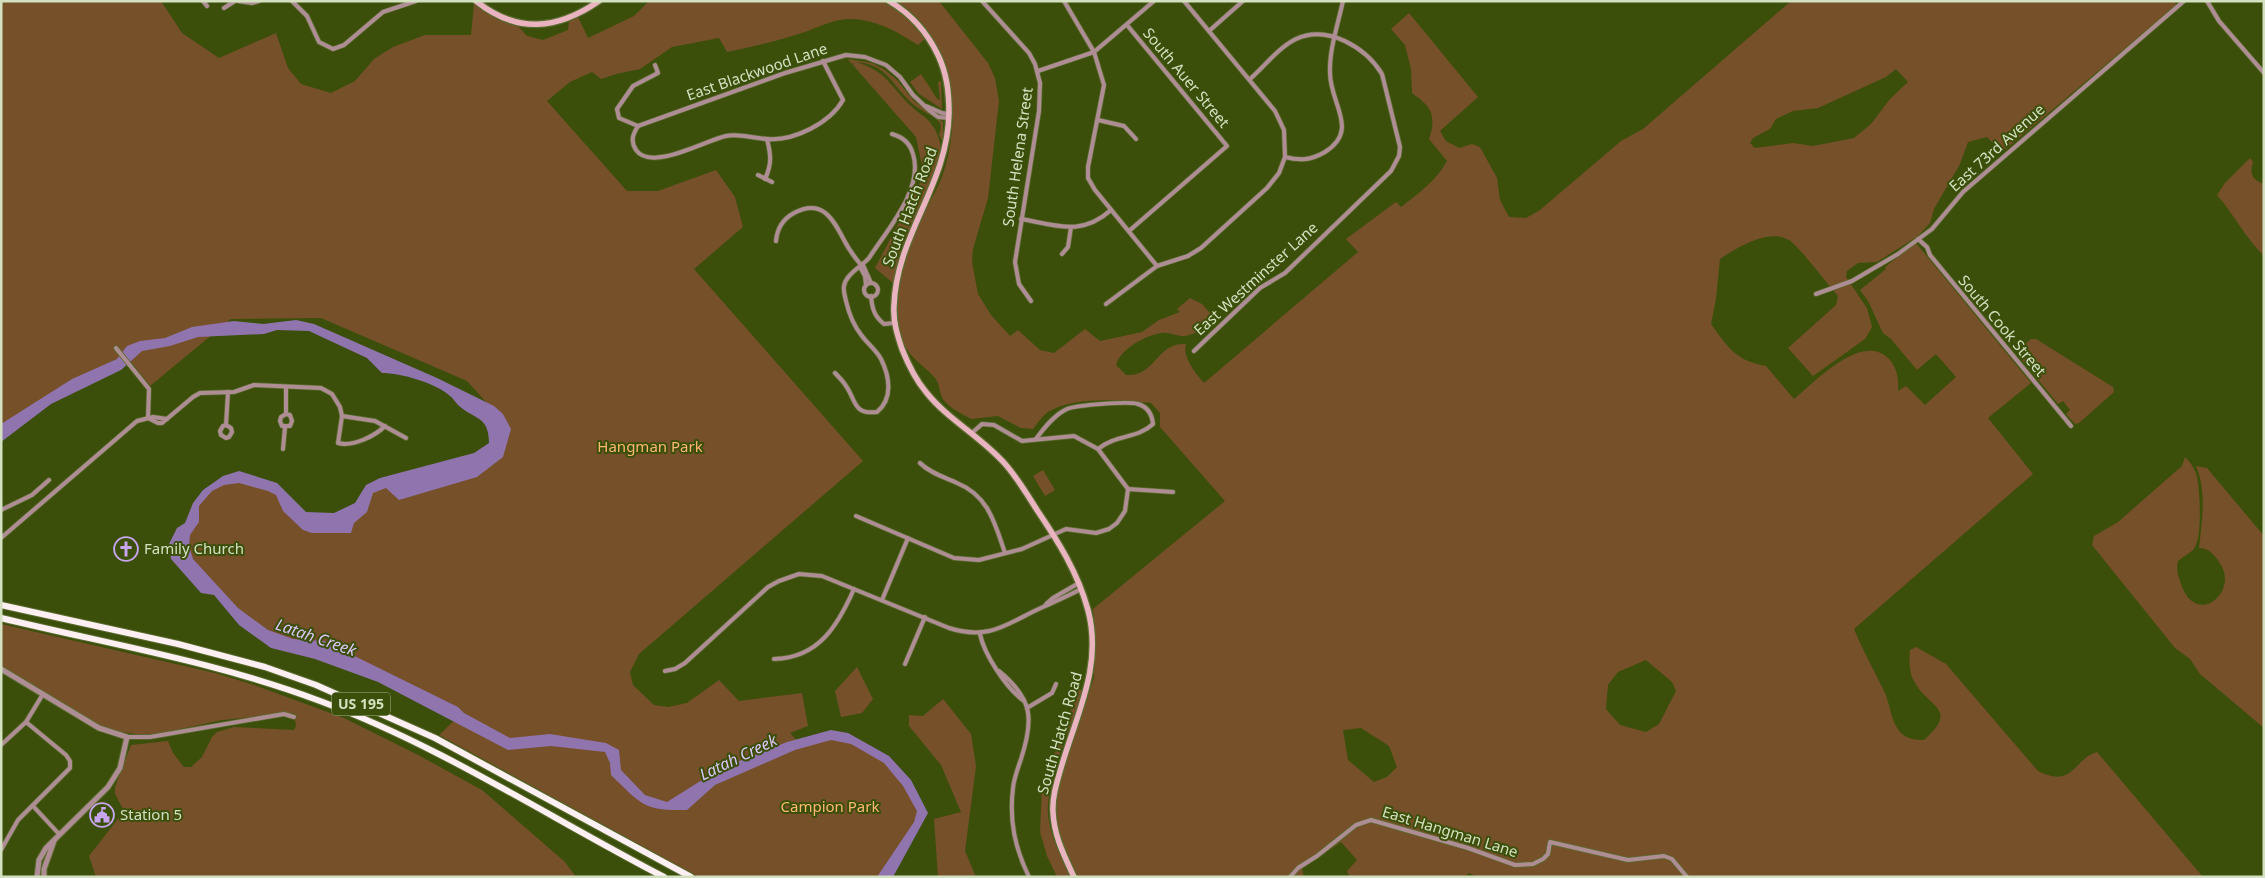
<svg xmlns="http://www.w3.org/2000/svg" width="2265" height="878" font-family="'Noto Sans',sans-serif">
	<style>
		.green { fill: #765029; fill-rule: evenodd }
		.water { fill: #8f74ad }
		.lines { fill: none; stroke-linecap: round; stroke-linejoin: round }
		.minor-casing { stroke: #5a6c2f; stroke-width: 5.5 }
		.tertiary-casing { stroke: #5a6c2f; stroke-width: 7 }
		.secondary-casing { stroke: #5a6c2f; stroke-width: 8 }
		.trunk-casing { stroke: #5a6c2f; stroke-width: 8 }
		.minor { stroke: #af8d94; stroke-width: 4 }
		.tertiary { stroke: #af8d94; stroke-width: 5 }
		.secondary { stroke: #e9b4bf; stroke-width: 5.5 }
		.trunk { stroke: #fdeff2; stroke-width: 6 }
		.labels { text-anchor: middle; stroke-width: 4; stroke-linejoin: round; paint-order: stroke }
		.shield { fill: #3b4f0b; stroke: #a6b58a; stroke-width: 1 }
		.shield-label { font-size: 14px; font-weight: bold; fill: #d4e1c0 }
		.street-label { font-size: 15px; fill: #d4e1c0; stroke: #3b4f0b }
		.park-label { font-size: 15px; fill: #feb870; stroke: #3b4f0b }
		.poi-label { font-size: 15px; fill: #d4e1c0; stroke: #3b4f0b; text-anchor: start }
		.water-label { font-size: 16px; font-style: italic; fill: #ddc6f8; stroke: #3b4f0b }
	</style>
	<rect width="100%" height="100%" fill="#3b4f0b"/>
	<g class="green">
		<path d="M1 1H161L182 33 219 58 276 33 288 68 301 84 331 93 355 81 374 59 393 47 425 35H471L474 4 499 20 518 26 527 36 543 40 568 30 569 21 578 17 588 38 634 16 649 1H883L905 15 925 39 918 45C901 34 882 23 862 20 838 16 823 26 802 33 777 41 752 47 727 52L719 38 672 47 640 69 616 74 601 79 592 72 570 82 547 101 627 191H658L716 170 735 197 743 227 694 269 863 461 639 654 630 672 633 685 654 705 668 707 687 703 719 680 739 701 802 693 808 726 790 733 799 743 829 735 851 739 887 759 922 811 884 877H699L439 735 459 716 380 675 292 646 244 620 181 547C193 514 192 500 224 480L277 489 291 509 337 524 369 490 496 451 487 403 467 381 321 318 231 319 150 386 128 358 77 383 1 434Z"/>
		<path d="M896 1H939L988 63 995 78 999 101 988 198 973 249 972 262 978 294 991 315 1010 336 1018 330 1040 350 1054 353 1085 329 1100 341 1142 332 1159 320 1180 312 1177 309 1190 298 1202 304 1216 320C1206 328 1199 333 1185 336 1178 337 1170 332 1162 333 1146 335 1120 349 1116 365L1126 375C1156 377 1156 342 1186 344 1182 357 1196 374 1204 383L1358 252 1346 239 1396 202 1401 207C1419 193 1436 181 1447 161L1429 139C1434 125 1435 111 1422 101 1419 97 1416 97 1412 93L1411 69 1405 45 1391 29 1409 13 1478 97 1440 131 1446 141 1459 148 1472 144 1480 147 1497 178 1500 200 1509 217 1526 218 1540 210 1621 141 1643 129 1791 1H2175L2176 5 2006 149 1996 146 1987 137 1968 142 1960 164 1934 209 1930 223 1918 236 1877 262 1858 263 1847 271 1846 277 1867 308 1872 327 1865 339 1813 376 1788 348 1836 305 1838 296C1829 286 1798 245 1789 240 1768 228 1737 248 1720 259L1716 299 1711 324C1728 348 1737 361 1766 366L1794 399C1815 382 1862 331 1889 359 1897 367 1899 380 1898 391L1906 386 1925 405 1956 377 1936 354 1917 370 1891 339 1883 333 1868 301 1860 290 1886 269 1885 267 1916 243 2031 383 1988 418 2033 474 1854 629C1863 651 1874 670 1884 691 1891 705 1890 722 1902 734 1908 739 1916 740 1924 740 1960 708 1928 708 1914 681 1909 673 1909 659 1910 650L1916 647 1946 664 2038 771C2074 789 2073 759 2097 752L2203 877H1477L1469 873 1465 877H1350L1347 871 1357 860 1341 842 1302 869 1304 877H1078L1058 833 1056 796 1062 771 1094 678 1095 634 1093 609 1225 501 1160 427V413L1151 403C1121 400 1074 396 1048 412 1042 416 1037 424 1033 429L1021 428 998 416 971 419C962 414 949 408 943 399 939 393 940 384 935 378 923 364 907 357 902 338 892 304 900 263 914 231 923 212 936 194 943 174 963 113 954 38 896 1ZM1896 69 1908 82 1890 99 1871 124 1854 138 1813 146 1793 143 1755 148 1750 143 1753 138 1770 129 1776 119 1793 111 1818 108 1886 77ZM1646 660 1672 682 1676 691 1659 724 1646 732 1620 725 1606 709 1608 685 1618 672ZM1361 728 1389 746 1397 767 1387 777 1374 782 1348 760 1343 730Z"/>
		<path d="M848 59 872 63 885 70 897 80 914 101 943 122V142L939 135C940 131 942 127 940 123 935 116 921 111 914 105 893 88 888 63 855 62 887 70 891 88 912 107 918 113 927 117 932 125 939 134 940 143 942 154L899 255 893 283 875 268 924 175 916 137 853 65 854 62 852 64Z"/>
		<path d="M921 74 938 100 940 99 938 82 941 81 942 109 919 94 910 82Z"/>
		<path d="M2250 158 2253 162C2249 175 2253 180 2264 184V256C2245 237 2235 216 2217 195L2225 183Z"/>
		<path d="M2031 339H2036L2113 387 2114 392 2079 423 2075 424 2066 414 2070 410 2063 401 2058 404 2018 355 2019 349Z"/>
		<path d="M2185 457C2191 463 2195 469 2197 477 2200 491 2203 540 2193 550 2189 554 2182 557 2178 561 2176 570 2178 576 2181 584 2196 629 2241 591 2219 562 2213 553 2210 549 2199 548 2202 521 2207 492 2196 466L2207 468 2264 536V728L2200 674 2190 659 2175 648 2092 545 2094 536 2118 522 2182 466Z"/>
		<path d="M1043 470 1055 490 1045 496 1033 476Z"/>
		<path d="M1 624 215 673 254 685 344 718 418 755 482 790 565 862 576 877H96L89 856 124 811 115 794V787L131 745 168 741 173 753 184 767H191L202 757 212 737 217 732 234 727 294 730 296 726 294 713 222 720 162 733 142 735 116 731 94 723 1 666Z"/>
		<path d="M857 667 873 699 862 713 841 717 835 691Z"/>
		<path d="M1079 689 1084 691C1072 725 1051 767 1048 804 1046 829 1060 854 1070 877H1057L1047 856 1040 832 1042 787Z"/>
		<path d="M943 699 971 734 976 766 965 851 976 877H938L934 819 961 812 941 765 909 726V715L923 716Z"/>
	</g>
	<path class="water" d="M296 320 314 324 437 378 494 406 503 414 511 429 503 457 477 477 399 500 386 488 373 493 367 512 354 523 351 533H312L303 530 283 511 276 495 268 491 239 483 224 485 212 491 199 506V522L190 535 189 546 193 559 238 608 268 630 293 639 324 641 458 707 464 713 510 738 550 734 606 743 619 750 621 770 645 795 667 802 710 775 739 766V761L787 742 831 730 848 733 889 756 911 780 928 813 893 877H877L914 822 917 811 903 786 884 763 851 744 831 740 795 750 715 785 687 810C643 811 641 804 611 775L610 763 605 752 551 746 508 750 378 682 315 659 271 648 239 625 214 595 201 593 171 559 169 544 177 528 185 523 193 503 203 490 223 476 239 471 277 483 306 512 334 513 355 503 366 485 380 478 474 453 489 443C489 415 474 420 458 405 455 402 453 398 450 396 436 383 401 373 382 373L367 358 309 331 277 330 264 334 198 337 170 346 142 351 121 370 51 404 1 442V424L72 379 117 359 127 346 140 341 165 338 192 327 234 321 263 324Z"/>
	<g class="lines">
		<g class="minor-casing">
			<g id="minor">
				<path d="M203 1 207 6"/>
				<path d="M238 1 252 3 259 1"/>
				<path d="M292 1 307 16 319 42 333 49 344 45 383 12 416 1"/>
				<path d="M982 1 1029 53 1035 64 1040 83 1039 111 1015 262 1019 284 1031 301"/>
				<path d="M1064 1 1094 52 1104 85 1088 167V178L1095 190 1157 266"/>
				<path d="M1184 1 1275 111 1284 130 1285 157"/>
				<path d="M2207 1 2219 21 2264 73"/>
				<path d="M224 8 235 1"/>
				<path d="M1127 25 1227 146 1129 231"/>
				<path d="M1209 31 1243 1"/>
				<path d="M1038 71 1094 52 1154 1"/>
				<path d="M926 106 942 113 949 114"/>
				<path d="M1098 120 1124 126 1136 139"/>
				<path d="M638 126 785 73 846 55 865 57 886 65 900 77 913 95 930 111 938 117 949 118"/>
				<path d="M638 126C633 134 630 141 636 150 651 172 706 140 726 136 740 133 754 139 768 139 794 141 830 123 843 100L823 61"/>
				<path d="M638 126 619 118 617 109 633 86 658 73 655 65"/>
				<path d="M758 175 772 182"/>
				<path d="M765 179C772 164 771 155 767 139"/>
				<path d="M1021 219C1056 225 1081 237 1111 210"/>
				<path d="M1918 239 1927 247 1930 255 2071 426"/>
				<path d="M776 241C777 229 783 219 794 213 822 198 833 219 844 240 849 250 855 258 862 266"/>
				<path d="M1062 254 1068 247 1071 227"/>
				<path d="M863 265 871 283"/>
				<path d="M860 267 865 276 866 285"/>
				<circle cx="871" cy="290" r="7"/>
				<path d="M1816 294 1852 281 1898 254 1932 229 1963 192 2184 1"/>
				<path d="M871 296C872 308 874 316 884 324L894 323"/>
				<path d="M1106 304 1157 266 1188 256 1201 248 1267 188 1279 173 1285 157C1301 161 1311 160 1325 152 1360 130 1330 104 1330 73 1329 50 1338 24 1343 1"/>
				<path d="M116 348 149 389 148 418"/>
				<path d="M1194 351 1260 288 1285 273 1391 171 1399 156 1400 147 1382 74C1366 48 1328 24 1296 39 1279 47 1264 67 1250 79"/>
				<path d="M835 373C839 377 843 381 846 386 856 400 853 415 877 412 893 399 890 377 881 359 876 350 868 344 862 336 853 325 849 314 846 301 845 296 843 291 844 286 846 274 861 267 869 258 887 230 924 189 913 154 910 143 903 137 892 134"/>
				<path d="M286 414 290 415 292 421 290 426H282L280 421 281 417 286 414V387"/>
				<path d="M342 416 375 421 406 438"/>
				<path d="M148 418 158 423H162L193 397 200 393 234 392 254 385 321 388 332 394 340 407 342 416 338 443C353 447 375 436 385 426"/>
				<path d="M226 425 231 428 232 432 229 437 226 438 221 435 220 431 223 426 226 425 228 392"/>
				<path d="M1036 439C1044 428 1054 415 1067 409 1077 405 1128 401 1138 404 1148 407 1152 414 1153 424 1137 439 1117 434 1098 449"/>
				<path d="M283 449 285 427"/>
				<path d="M920 463C930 473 944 477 957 483 989 496 995 524 1005 553"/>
				<path d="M1128 489 1173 492"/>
				<path d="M1 510 32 495 49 480"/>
				<path d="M856 516 954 558 979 560 1022 549 1066 529 1096 533 1109 529 1117 523 1125 511 1128 489 1098 449 1074 436 1022 441 994 425 982 424 973 432"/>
				<path d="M1 538 137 421 153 417 167 419"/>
				<path d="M882 600 908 538"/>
				<path d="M1046 604 1053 598 1079 583"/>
				<path d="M980 634C984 654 1006 688 1024 701"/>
				<path d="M774 659C819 658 838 625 854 589"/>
				<path d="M905 664 925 617"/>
				<path d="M665 671 675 669 685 663 768 587 779 581 799 574 822 576 949 628C991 641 1007 623 1043 607 1056 601 1068 596 1081 589"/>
				<path d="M999 671C1033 699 1034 719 1021 759 1018 768 1014 778 1013 788 1009 821 1015 848 1029 877"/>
				<path d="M1027 708 1052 693 1056 684"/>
				<path d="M127 737H150L284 714 294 717"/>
				<path d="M1 745 26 722 43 694"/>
				<path d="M33 806 59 834"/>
				<path d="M1 850 18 820 70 768V761L66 755 26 722"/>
				<path d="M1290 877 1298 868 1317 856 1356 825 1371 820 1468 848 1515 865 1533 864 1543 859 1548 854 1550 842 1628 860 1664 856 1672 859 1687 877"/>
			</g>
		</g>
		<g class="tertiary-casing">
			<g id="tertiary">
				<path d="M1 669 99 728 127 737 120 768 108 787 46 848 39 860 37 877"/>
				<path d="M44 877V869L54 841"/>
			</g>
		</g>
		<g class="secondary-casing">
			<g id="secondary">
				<path d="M476 1C517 34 557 30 599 1"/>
				<path d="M889 1C911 14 927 32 938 55 947 74 949 92 949 113 948 185 896 235 894 306 893 321 897 334 902 349 908 364 915 379 926 392 948 420 982 437 1006 465 1018 479 1027 494 1037 510 1058 541 1078 573 1088 610 1103 667 1076 715 1061 768 1057 782 1052 797 1053 812 1054 836 1064 855 1074 877"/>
			</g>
		</g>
		<g class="trunk-casing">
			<g id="trunk">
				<path d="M1 605 178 644 265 667 316 685 435 738 691 877"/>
				<path d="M1 618C108 644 217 662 320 701 441 746 550 818 664 877"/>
			</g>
		</g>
		<use href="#minor" class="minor"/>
		<use href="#tertiary" class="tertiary"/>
		<use href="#secondary" class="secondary"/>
		<use href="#trunk" class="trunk"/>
	</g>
	<defs>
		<g id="church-ring" transform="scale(1.25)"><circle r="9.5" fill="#3b4f0b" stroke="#c8a6ef" stroke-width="1.5"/><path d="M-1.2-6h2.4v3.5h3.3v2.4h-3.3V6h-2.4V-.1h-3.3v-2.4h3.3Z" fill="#c8a6ef"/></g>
		<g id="civic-ring" transform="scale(1.25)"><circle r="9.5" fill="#3b4f0b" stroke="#c8a6ef" stroke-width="1.5"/><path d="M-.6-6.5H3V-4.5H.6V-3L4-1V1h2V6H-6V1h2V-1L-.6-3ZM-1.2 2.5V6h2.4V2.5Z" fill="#c8a6ef"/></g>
	</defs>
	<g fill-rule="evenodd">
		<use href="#church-ring" x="126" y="549"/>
		<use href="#civic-ring" x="102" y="815"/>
	</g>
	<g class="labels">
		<rect class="shield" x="332" y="692.5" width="58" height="23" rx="4"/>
		<g class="shield-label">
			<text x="361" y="709">US 195</text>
		</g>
		<g class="street-label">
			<text transform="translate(757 72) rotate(-19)" y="5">East Blackwood Lane</text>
			<text transform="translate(1186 78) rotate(50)" y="5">South Auer Street</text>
			<text transform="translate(1997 148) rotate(-42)" y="5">East 73rd Avenue</text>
			<text transform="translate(1018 157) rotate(-82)" y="5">South Helena Street</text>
			<text transform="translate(910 207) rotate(-69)" y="5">South Hatch Road</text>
			<text transform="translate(1256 279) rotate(-42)" y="5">East Westminster Lane</text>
			<text transform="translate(2002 326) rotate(50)" y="5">South Cook Street</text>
			<text transform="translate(1060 733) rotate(-74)" y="5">South Hatch Road</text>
			<text transform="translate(1450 832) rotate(17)" y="5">East Hangman Lane</text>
		</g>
		<g class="park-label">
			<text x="650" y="452">Hangman Park</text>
			<text x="830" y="812">Campion Park</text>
		</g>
		<g class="poi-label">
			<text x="144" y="554">Family Church</text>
			<text x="120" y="820">Station 5</text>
		</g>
		<g class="water-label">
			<text transform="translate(316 637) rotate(19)" y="6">Latah Creek</text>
			<text transform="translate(738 757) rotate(-26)" y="6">Latah Creek</text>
		</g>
	</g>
	<rect width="2265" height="878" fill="none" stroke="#d4e1c0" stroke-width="5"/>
</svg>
